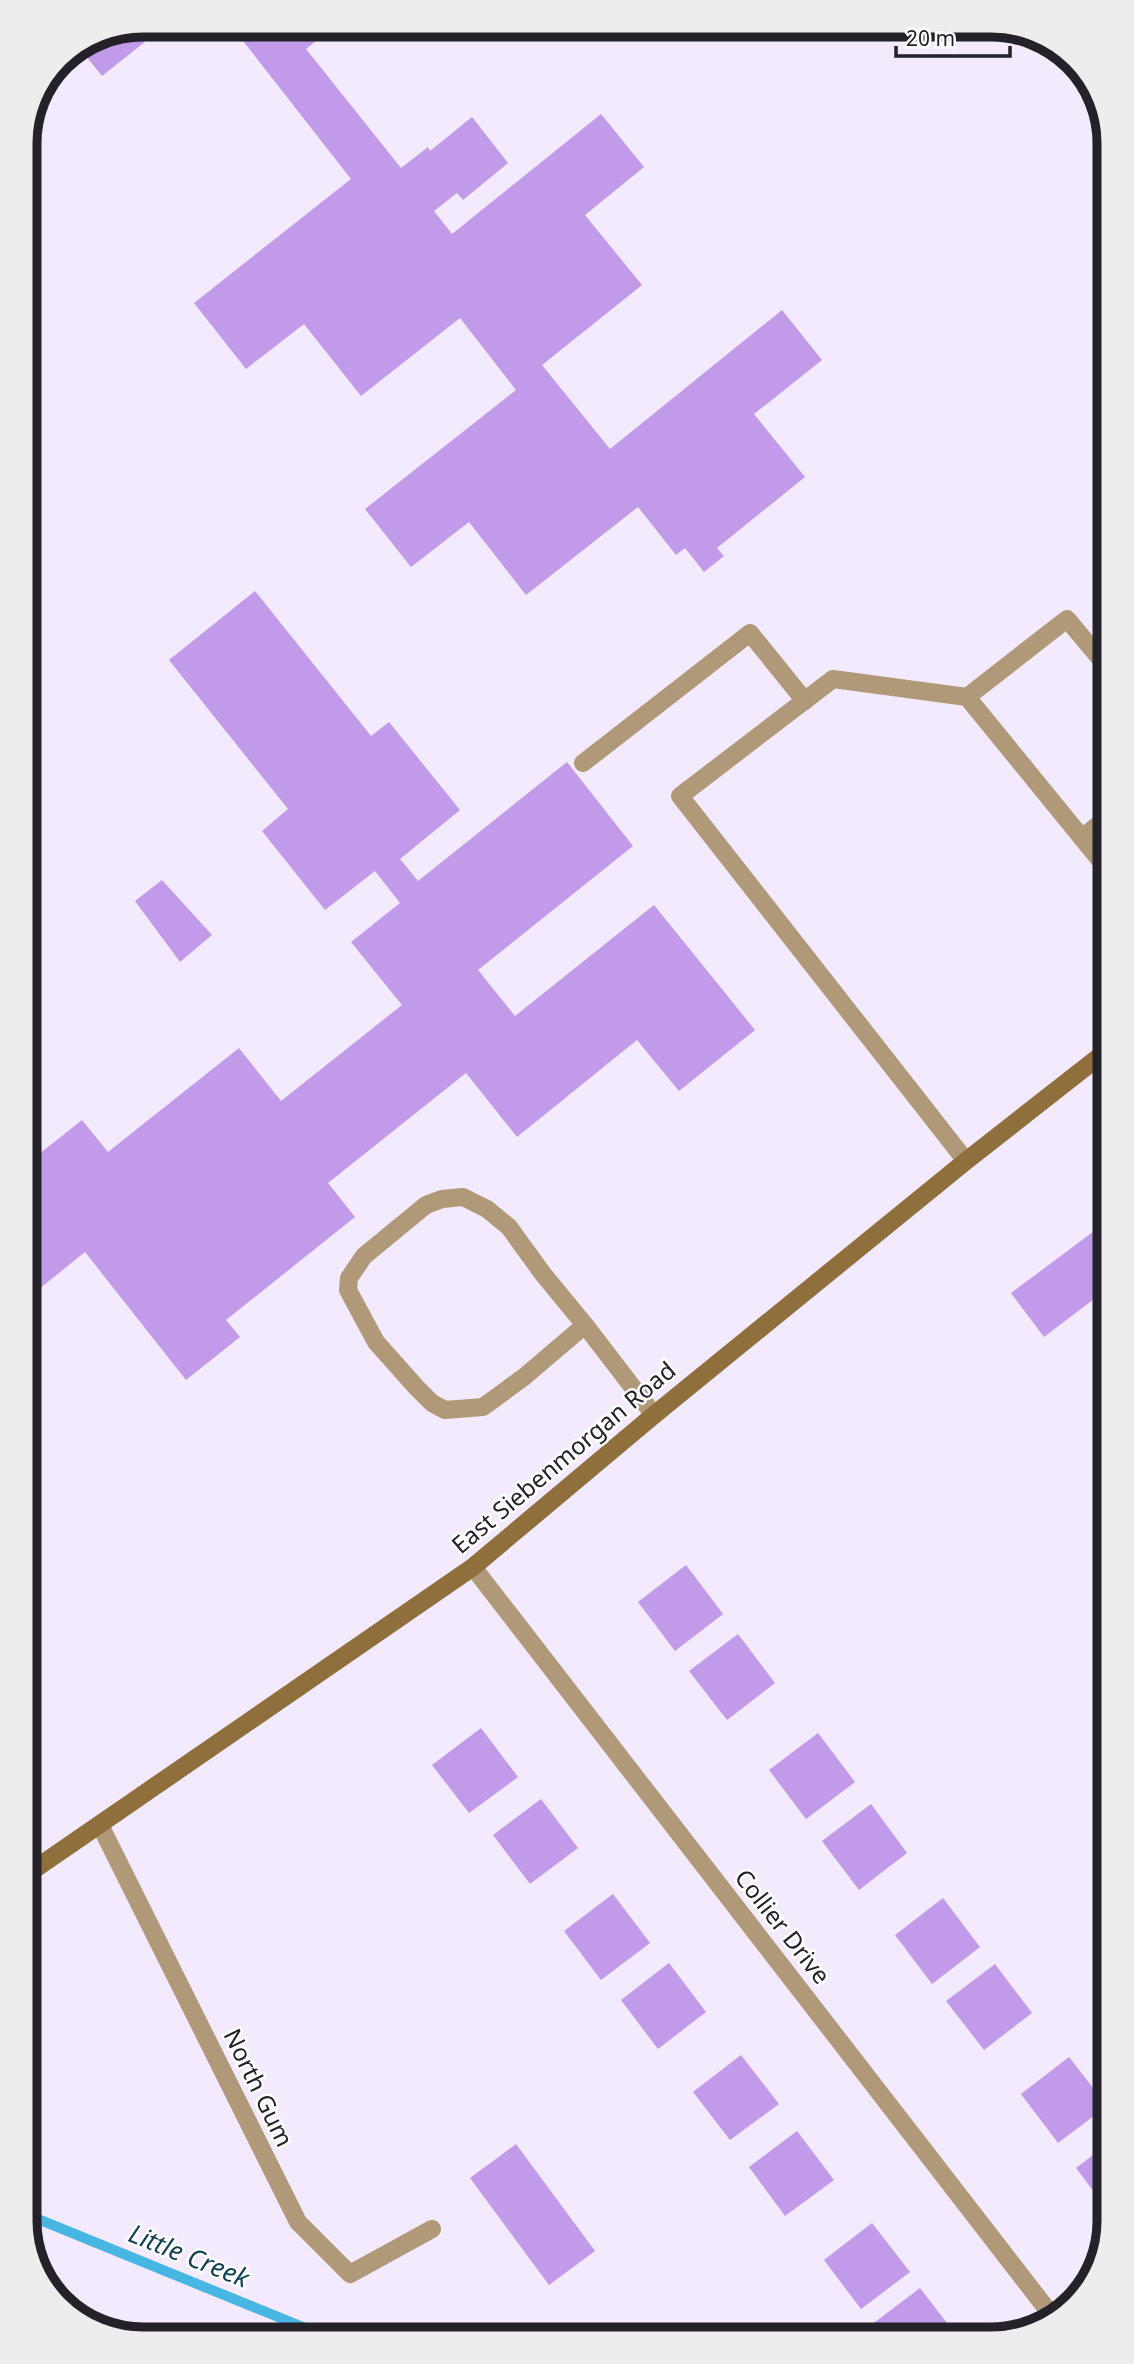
<svg xmlns="http://www.w3.org/2000/svg" width="1134" height="2364" font-family="'Noto Sans',sans-serif">
	<style>
		.lines { fill: none; stroke-linecap: round; stroke-linejoin: round }
		.stream { stroke: #48b6e2; stroke-width: 10 }
		.building { fill: #c19bea }
		.lane { stroke: #af9978; stroke-width: 18 }
		.street { stroke: #af9978; stroke-width: 18 }
		.secondary { stroke: #8f6f3c; stroke-width: 18 }
		.labels { text-anchor: middle; stroke-width: 5; stroke-linejoin: round; paint-order: stroke }
		.street-label { font-size: 24px; fill: #242128; stroke: #fff }
		.water-label { font-size: 26px; font-style: italic; fill: #134255; stroke: #fff }
		.rim { fill: none; stroke: #242128; stroke-width: 9 }
	</style>
	<rect width="100%" height="100%" fill="#f3eafe"/>
	<g class="lines">
		<path class="stream" d="M33 2217 327 2337"/>
	</g>
	<g class="building">
		<path d="M328 31 306 49 401 168 428 147 430 151 472 117 508 163 463 200 457 193 434 211 452 234 601 114 644 167 585 215 642 285 542 365 610 449 782 310 822 360 754 414 805 477 717 548 724 556 704 572 685 548 676 555 638 507 526 595 469 522 411 567 365 509 516 390 460 318 361 396 304 324 246 369 194 303 351 179 236 32Z"/>
		<path d="M98 33H156L102 76 78 46Z"/>
		<path d="M255 591 371 736 389 722 460 810 400 859 418 881 567 762 633 846 478 970 515 1016 654 905 755 1030 679 1091 637 1040 517 1137 466 1073 328 1183 355 1217 226 1320 240 1337 186 1380 85 1252 29 1297V1162L82 1120 108 1152 239 1048 281 1101 402 1005 351 942 400 903 375 871 325 910 262 831 288 809 169 660Z"/>
		<path d="M162 880 212 935 180 962 135 901Z"/>
		<path d="M1105 1223 1106 1290 1044 1337 1011 1293Z"/>
		<path d="M686 1565 723 1614 675 1651 638 1602Z"/>
		<path d="M738 1634 775 1683 727 1720 689 1671Z"/>
		<path d="M481 1728 518 1777 469 1813 432 1765Z"/>
		<path d="M818 1733 855 1782 806 1819 769 1770Z"/>
		<path d="M541 1799 578 1848 530 1884 493 1835Z"/>
		<path d="M871 1804 907 1853 859 1890 822 1841Z"/>
		<path d="M613 1894 650 1943 601 1980 564 1931Z"/>
		<path d="M943 1898 980 1947 932 1984 895 1935Z"/>
		<path d="M669 1963 706 2012 658 2049 621 2000Z"/>
		<path d="M995 1964 1032 2013 984 2050 946 2001Z"/>
		<path d="M741 2055 779 2104 730 2140 693 2092Z"/>
		<path d="M1069 2057 1107 2106 1058 2143 1021 2094Z"/>
		<path d="M797 2131 834 2180 785 2216 749 2167Z"/>
		<path d="M1109 2143V2212L1076 2168Z"/>
		<path d="M516 2144 595 2251 549 2285 470 2178Z"/>
		<path d="M872 2223 910 2272 861 2309 824 2260Z"/>
		<path d="M920 2288 953 2331 877 2332 871 2325Z"/>
	</g>
	<g class="lines">
		<g class="lane">
			<path d="M967 697 1067 619 1103 662"/>
			<path d="M583 763 750 633 805 701"/>
			<path d="M1082 838 1104 820"/>
			<path d="M966 1161 680 796 833 679 967 697 1104 865"/>
			<path d="M585 1325 524 1377 483 1407 445 1410 432 1403 416 1387 376 1342 348 1290 349 1278 364 1256 426 1205 442 1199 463 1197 487 1209 509 1227 543 1274 585 1325 654 1415"/>
			<path d="M100 1825 298 2222 350 2274 432 2229"/>
		</g>
		<path class="street" d="M473 1567 1053 2317"/>
		<path class="secondary" d="M32 1871 473 1567 654 1415 966 1161 1105 1052"/>
	</g>
	<g class="labels">
		<g class="street-label">
			<text transform="translate(564 1458) rotate(-40)" y="8">East Siebenmorgan Road</text>
			<text transform="translate(782 1927) rotate(52)" y="8">Collier Drive</text>
			<text transform="translate(258 2088) rotate(64)" y="8">North Gum</text>
		</g>
		<g class="water-label">
			<text transform="translate(189 2256) rotate(22)" y="9">Little Creek</text>
		</g>
	</g>
	<path d="M0 0H1134V2364H0ZM143 37H991A106 106 0 0 1 1097 143V2221A106 106 0 0 1 991 2327H143A106 106 0 0 1 37 2221V143A106 106 0 0 1 143 37Z" fill="#ededee" fill-rule="evenodd"/>
	<path class="rim" d="M143 37H991A106 106 0 0 1 1097 143V2221A106 106 0 0 1 991 2327H143A106 106 0 0 1 37 2221V143A106 106 0 0 1 143 37Z"/>
	<path d="M896 46v10h114v-10" fill="none" stroke="#242128" stroke-width="3.5"/>
	<text x="906" y="46" font-size="21" fill="#242128" stroke="#ffffff" stroke-width="5" paint-order="stroke">20 m</text>
</svg>
